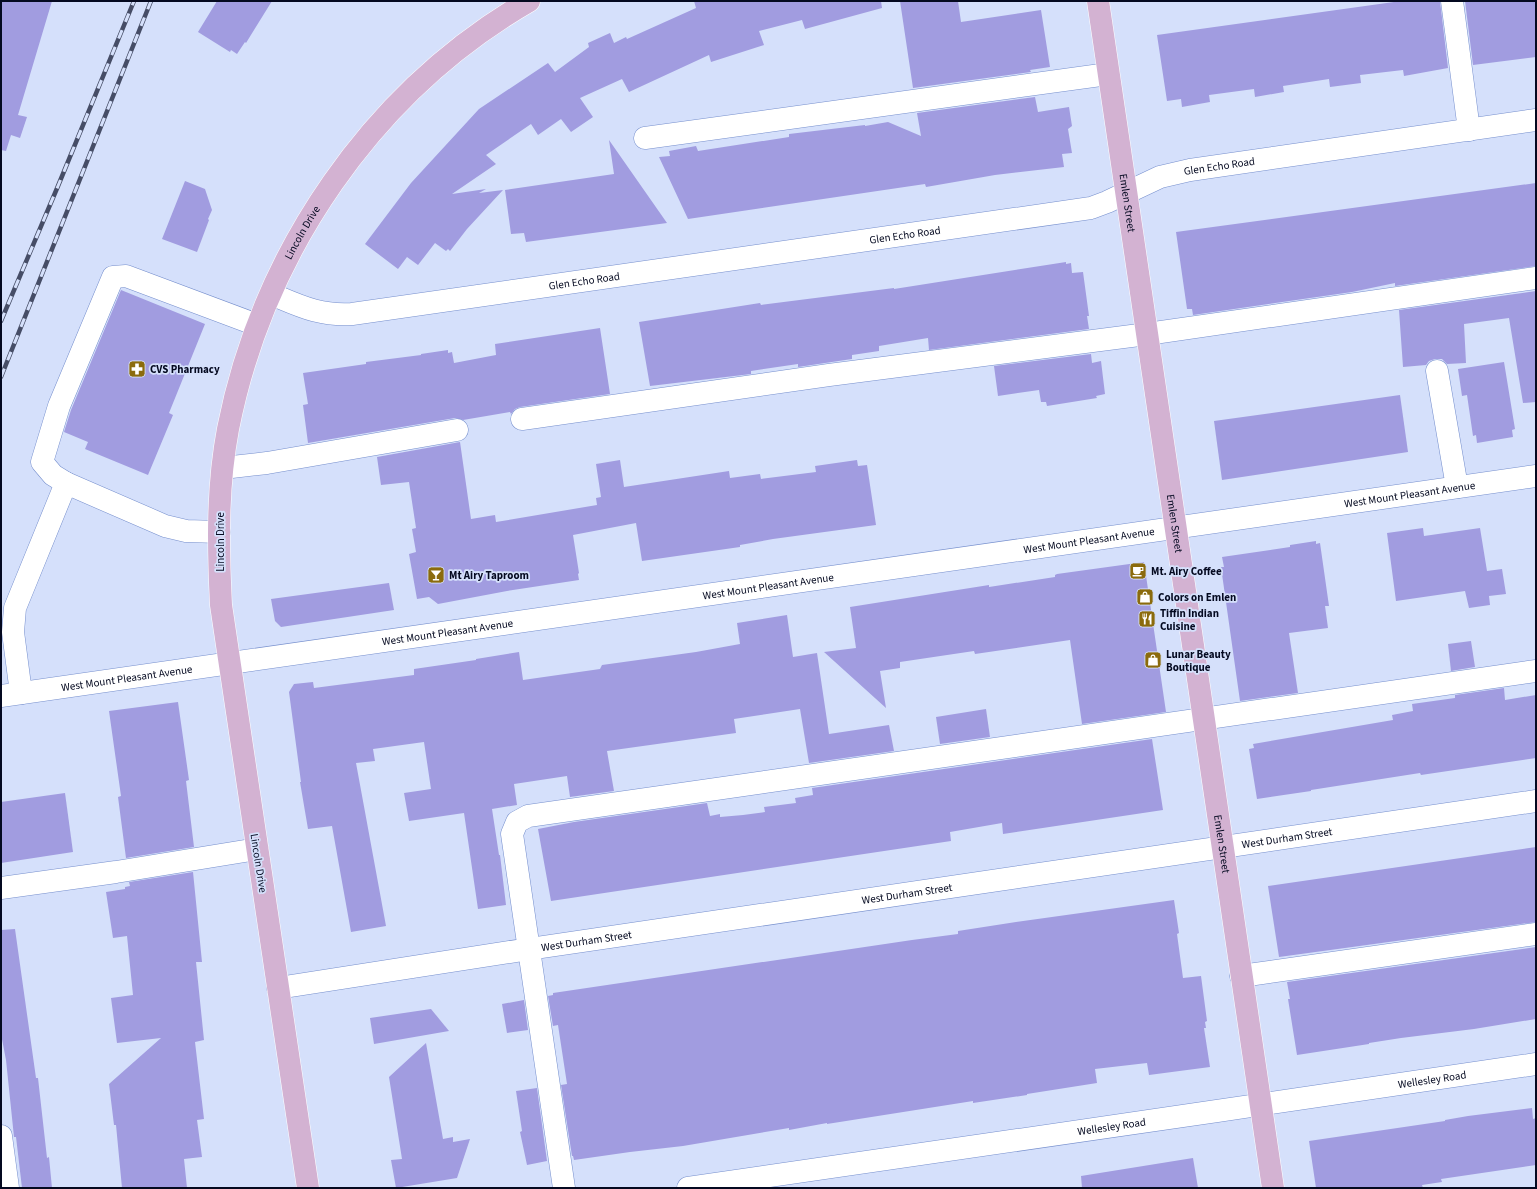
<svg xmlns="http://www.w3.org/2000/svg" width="1537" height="1189" font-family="'Source Sans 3',sans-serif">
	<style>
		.building { fill: #a19ce0 }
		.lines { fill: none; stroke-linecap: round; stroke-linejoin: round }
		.minor-casing { stroke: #768fcd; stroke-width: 23 }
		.major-casing { stroke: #fff; stroke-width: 23 }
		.minor { stroke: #fff; stroke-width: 22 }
		.major { stroke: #d3b2d2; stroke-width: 22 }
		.rail-casing { stroke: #464d66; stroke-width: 4.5 }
		.rail { stroke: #d5e0fb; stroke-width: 3; stroke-dasharray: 9; stroke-linecap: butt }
		.labels { text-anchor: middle; stroke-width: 3.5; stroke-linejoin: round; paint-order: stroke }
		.street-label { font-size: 11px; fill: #040920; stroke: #d5e0fb }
		.poi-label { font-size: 11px; font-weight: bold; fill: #040920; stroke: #d5e0fb; text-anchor: start }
	</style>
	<rect width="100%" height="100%" fill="#d5e0fb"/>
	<g class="building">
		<path d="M1 1H52L18 115 27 117 20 138 11 135 6 151 1 150Z"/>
		<path d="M217 1H272L246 43 245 42 237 54 231 50 230 52 198 32Z"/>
		<path d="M694 1H881L882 8 805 29 802 20 759 31 764 45 711 62 709 55 629 92 622 79 580 98 593 117 571 132 561 119 538 135 531 124 486 155 496 164 452 194 486 189 479 193 503 190 467 229 450 251 448 249 446 251 435 243 418 265 407 257 398 269 365 244 411 183 479 109 548 63 555 72 589 47 588 43 610 33 614 43 626 37 627 39 696 8Z"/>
		<path d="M900 1H958L961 22 1041 10 1050 67 1030 70 1031 72 913 88Z"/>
		<path d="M1401 1H1440L1448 68 1404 76 1403 70 1360 75 1361 83 1330 87 1329 79 1283 86 1284 92 1255 97 1254 89 1209 95 1210 102 1182 107 1181 99 1167 101 1157 35Z"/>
		<path d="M1465 1H1536V57L1473 65Z"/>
		<path d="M1035 97 1038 112 1069 107 1072 126 1068 129 1072 153 1062 154 1064 167 995 175 926 187 925 184 688 219 659 157 670 156 669 151 696 146 698 151 789 137V134L865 125V126L888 122 921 136 917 113Z"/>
		<path d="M609 140 667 223 526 242 524 233 511 234 505 190 614 174Z"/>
		<path d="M185 181 205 189 212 210 208 219 209 220 197 252 162 239Z"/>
		<path d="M1536 183V266L1395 286V283L1352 292 1193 315 1192 309H1187L1176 232Z"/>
		<path d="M1066 262V264L1071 263 1072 273 1083 272 1089 316H1087L1089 329 929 350 928 338 879 346V351L852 355V359L798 367V364L751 371V374L650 386 639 322 760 303 761 305 894 288V289Z"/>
		<path d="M121 290 205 324 169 413 173 415 148 475 85 449 88 442 64 432 71 410Z"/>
		<path d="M1536 291V402L1523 403 1509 318 1464 324 1466 363 1447 364 1442 359H1435L1429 361 1426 365 1403 367 1399 310Z"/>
		<path d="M600 328 610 394 520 407 515 409 511 414 510 412 463 420 455 418 308 443 303 405 308 404 303 373 366 364V362L421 355V354L448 350V353L452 352 454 363 496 355 495 344Z"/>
		<path d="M1091 354 1092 363 1101 361 1105 394 1096 396 1097 398 1047 406 1046 402H1041L1039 390 998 396 994 366Z"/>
		<path d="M1504 362 1515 429 1512 430 1513 437 1477 443 1476 435 1473 436 1467 395 1462 396 1458 369Z"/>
		<path d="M1400 395 1408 452 1222 480 1214 421Z"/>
		<path d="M460 442 471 519 495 515 496 522 597 505 596 498 601 497 596 464 620 460 624 487 729 471 730 478 760 474 761 479 816 472 815 466 857 460 858 466 867 465 876 525 773 539 740 545V547L642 561 636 523 573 535 579 573 578 574 579 580 507 591 438 604 429 597 417 599 409 554 416 552 412 529 416 528 409 482 381 485 377 457Z"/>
		<path d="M1423 528 1424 536 1480 528 1487 571 1502 569 1506 594 1489 596 1490 605 1469 608 1465 591 1396 601 1387 533Z"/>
		<path d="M1316 541V544L1320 543 1329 606H1325L1328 628 1289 633 1298 693 1240 701 1221 567H1224L1222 557 1290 547V545Z"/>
		<path d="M1144 562 1166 712 1082 724 1070 640 975 654 974 651 900 662V668L880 671 886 708 824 652 856 648 850 607 989 585V587L1055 577V575L1057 574Z"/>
		<path d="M389 583 394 610 281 627 275 621 271 599Z"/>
		<path d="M787 615 793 657 817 653 829 734 889 725 894 751 809 763 800 709 734 719 736 733 607 751 614 791 570 797 567 776 514 784 517 805 492 809 499 855H500L506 905 478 909 464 813 409 821 404 793 431 789 424 742 373 749 375 761 356 763 386 926 351 932 332 826 308 829 300 782H301L289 692 294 684 313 682 314 688 414 675V669L476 660V659L519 652 523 680 600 669 602 665 696 652 740 644 737 623Z"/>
		<path d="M1471 641 1475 667 1451 671 1448 644Z"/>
		<path d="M1504 688 1505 700 1536 695V758L1421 775 1420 773 1311 790V791L1257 799 1249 749 1254 748 1253 744 1393 720 1392 715 1413 711 1412 704 1455 698V695Z"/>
		<path d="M178 702 189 780 186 781 194 847 126 858 118 797 121 796 109 711Z"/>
		<path d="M986 709 990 737 940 744 936 717Z"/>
		<path d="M1152 739 1163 810 1003 834 1002 823 950 832 951 841 551 901 538 829 574 822 707 803 710 816 720 814V817L743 815 765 812 764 807 796 803 795 798 813 795 812 788Z"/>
		<path d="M65 793 73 852 1 863V802Z"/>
		<path d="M1536 847V922L1279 957 1268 886Z"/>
		<path d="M193 872 202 962H196L204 1040 195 1042 204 1119 197 1120 202 1157 184 1159 187 1188H122L116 1125H114L109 1084 161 1038 117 1043 111 998 133 995 127 936 113 938 106 892 125 889V887L130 886 129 882Z"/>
		<path d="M1174 900 1179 933 1177 934 1183 978 1201 976 1207 1021 1205 1022 1206 1028H1204L1210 1067 1149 1075 1147 1063 1095 1069 1097 1083 1027 1094V1095L973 1103V1101L827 1124V1123L789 1130V1128L683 1146 630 1152 574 1160 573 1156H572L561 1085 567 1084 558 1025 553 1026 548 996 553 995V993L912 940 958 934V931L1016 922Z"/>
		<path d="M15 929 36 1078H38L47 1158 49 1157 52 1188H22L16 1137H14L6 1060 1 1034V930Z"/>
		<path d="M1536 947V1019L1474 1029 1401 1038 1369 1043V1044L1297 1055 1288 999H1290L1287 982Z"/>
		<path d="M524 1000 528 1030 507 1033 502 1004Z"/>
		<path d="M431 1009 449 1031 374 1044 370 1018Z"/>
		<path d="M426 1043 443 1139 453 1137V1142L470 1139 457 1178 396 1188 391 1160 402 1159 389 1077Z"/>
		<path d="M537 1088 547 1161 527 1165 520 1132 522 1131 516 1091Z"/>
		<path d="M1532 1108 1533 1119 1536 1118V1165L1441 1179 1442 1182 1422 1185 1423 1188H1316L1309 1141 1445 1121V1120L1468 1116Z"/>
		<path d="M1193 1158 1198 1188H1082L1081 1176Z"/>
	</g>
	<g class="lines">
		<g class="minor-casing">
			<g id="minor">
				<path d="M1452 1 1469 130"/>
				<path d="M645 138 1108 74"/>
				<path id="s1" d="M271 294C300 306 319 316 352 314L1091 208 1107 202 1160 177 1190 170 1536 120"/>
				<path d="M1437 371 1457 487"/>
				<path d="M522 419 829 375 1147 334 1536 278"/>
				<path d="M223 468 267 463 457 430"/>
				<path d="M66 483 53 475 42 462 59 406 113 277 126 276 257 325"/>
				<path d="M21 693 13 632 15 608 66 483 165 526 186 531 219 532"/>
				<path id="s2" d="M1 696 1536 476"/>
				<path d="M1 888 116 872 257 849"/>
				<path d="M1241 976 1536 934"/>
				<path id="s3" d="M278 988 529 949 1536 801"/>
				<path d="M1 1136 8 1188"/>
				<path d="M564 1188 512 834 517 822 528 816 1536 671"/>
				<path id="s4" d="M688 1188 1217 1111 1536 1064"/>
			</g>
		</g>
		<g class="major-casing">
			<g id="major">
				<path id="s5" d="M1098 1 1273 1188"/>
				<path id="s6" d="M308 1188 221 605C218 546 217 487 228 429 263 252 372 92 529 1"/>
			</g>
		</g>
		<use href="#minor" class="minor"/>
		<use href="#major" class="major"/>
		<g class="rail-casing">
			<g id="rail">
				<path d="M1 321 58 186 134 1"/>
				<path d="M1 377 151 1"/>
			</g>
		</g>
		<use href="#rail" class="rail"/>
	</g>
	<defs>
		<g id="pharmacy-square" transform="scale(0.9)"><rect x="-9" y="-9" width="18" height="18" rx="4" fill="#8b6b0d" stroke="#d5e0fb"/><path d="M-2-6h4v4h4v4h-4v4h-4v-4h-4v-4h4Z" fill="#fff"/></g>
		<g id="cafe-square" transform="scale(0.9)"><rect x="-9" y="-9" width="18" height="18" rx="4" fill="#8b6b0d" stroke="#d5e0fb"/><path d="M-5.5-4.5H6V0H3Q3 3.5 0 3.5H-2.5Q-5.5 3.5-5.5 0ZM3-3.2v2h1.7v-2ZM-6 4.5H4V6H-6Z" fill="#fff"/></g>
		<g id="bar-square" transform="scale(0.9)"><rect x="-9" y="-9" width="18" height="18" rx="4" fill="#8b6b0d" stroke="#d5e0fb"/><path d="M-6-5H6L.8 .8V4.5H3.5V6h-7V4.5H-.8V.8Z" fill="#fff"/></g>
		<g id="shop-square" transform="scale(0.9)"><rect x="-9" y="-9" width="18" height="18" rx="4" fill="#8b6b0d" stroke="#d5e0fb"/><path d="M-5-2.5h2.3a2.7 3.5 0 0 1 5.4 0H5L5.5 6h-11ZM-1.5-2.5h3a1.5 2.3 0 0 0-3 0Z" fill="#fff"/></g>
		<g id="restaurant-square" transform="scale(0.9)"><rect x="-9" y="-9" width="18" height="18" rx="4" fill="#8b6b0d" stroke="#d5e0fb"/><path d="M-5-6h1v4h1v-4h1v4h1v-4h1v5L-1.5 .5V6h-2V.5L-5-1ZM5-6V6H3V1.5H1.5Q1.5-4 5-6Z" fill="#fff"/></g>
	</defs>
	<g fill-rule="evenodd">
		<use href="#pharmacy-square" x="137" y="369"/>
		<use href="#cafe-square" x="1138" y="571"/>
		<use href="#bar-square" x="436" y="575"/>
		<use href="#shop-square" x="1145" y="597"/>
		<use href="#restaurant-square" x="1147" y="619"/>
		<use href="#shop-square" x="1153" y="660"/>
	</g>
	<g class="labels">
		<g class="street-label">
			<text dy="4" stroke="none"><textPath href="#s1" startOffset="967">Glen Echo Road</textPath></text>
			<text dy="4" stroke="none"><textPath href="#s5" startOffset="204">Emlen Street</textPath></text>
			<text dy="4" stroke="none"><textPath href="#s6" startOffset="977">Lincoln Drive</textPath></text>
			<text dy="4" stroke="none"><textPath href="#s1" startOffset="643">Glen Echo Road</textPath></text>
			<text dy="4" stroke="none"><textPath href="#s1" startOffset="319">Glen Echo Road</textPath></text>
			<text dy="4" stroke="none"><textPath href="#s2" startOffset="1423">West Mount Pleasant Avenue</textPath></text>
			<text dy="4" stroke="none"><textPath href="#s5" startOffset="528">Emlen Street</textPath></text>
			<text dy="4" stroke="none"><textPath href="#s2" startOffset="1099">West Mount Pleasant Avenue</textPath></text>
			<text transform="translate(220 542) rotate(-90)" y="4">Lincoln Drive</text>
			<text dy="4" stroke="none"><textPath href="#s2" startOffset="775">West Mount Pleasant Avenue</textPath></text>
			<text dy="4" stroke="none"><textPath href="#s2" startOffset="451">West Mount Pleasant Avenue</textPath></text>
			<text dy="4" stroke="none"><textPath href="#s2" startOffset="127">West Mount Pleasant Avenue</textPath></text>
			<text dy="4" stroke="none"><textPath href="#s3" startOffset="1020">West Durham Street</textPath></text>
			<text dy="4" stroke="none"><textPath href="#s5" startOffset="852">Emlen Street</textPath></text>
			<text transform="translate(259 863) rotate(81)" y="4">Lincoln Drive</text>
			<text dy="4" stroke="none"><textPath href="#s3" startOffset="636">West Durham Street</textPath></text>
			<text dy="4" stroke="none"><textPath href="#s3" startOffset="312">West Durham Street</textPath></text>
			<text dy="4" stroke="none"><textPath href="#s4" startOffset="752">Wellesley Road</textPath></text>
			<text dy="4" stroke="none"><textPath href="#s4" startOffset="428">Wellesley Road</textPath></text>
		</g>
		<g class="poi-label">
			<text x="150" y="373">CVS Pharmacy</text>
			<text x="1151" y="575">Mt. Airy Coffee</text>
			<text x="449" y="579">Mt Airy Taproom</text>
			<text x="1158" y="601">Colors on Emlen</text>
			<text x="1160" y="617">Tiffin Indian<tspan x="1160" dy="13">Cuisine</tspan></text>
			<text x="1166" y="658">Lunar Beauty<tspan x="1166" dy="13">Boutique</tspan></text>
		</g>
	</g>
	<rect width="1537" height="1189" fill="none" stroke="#040920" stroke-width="4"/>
</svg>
